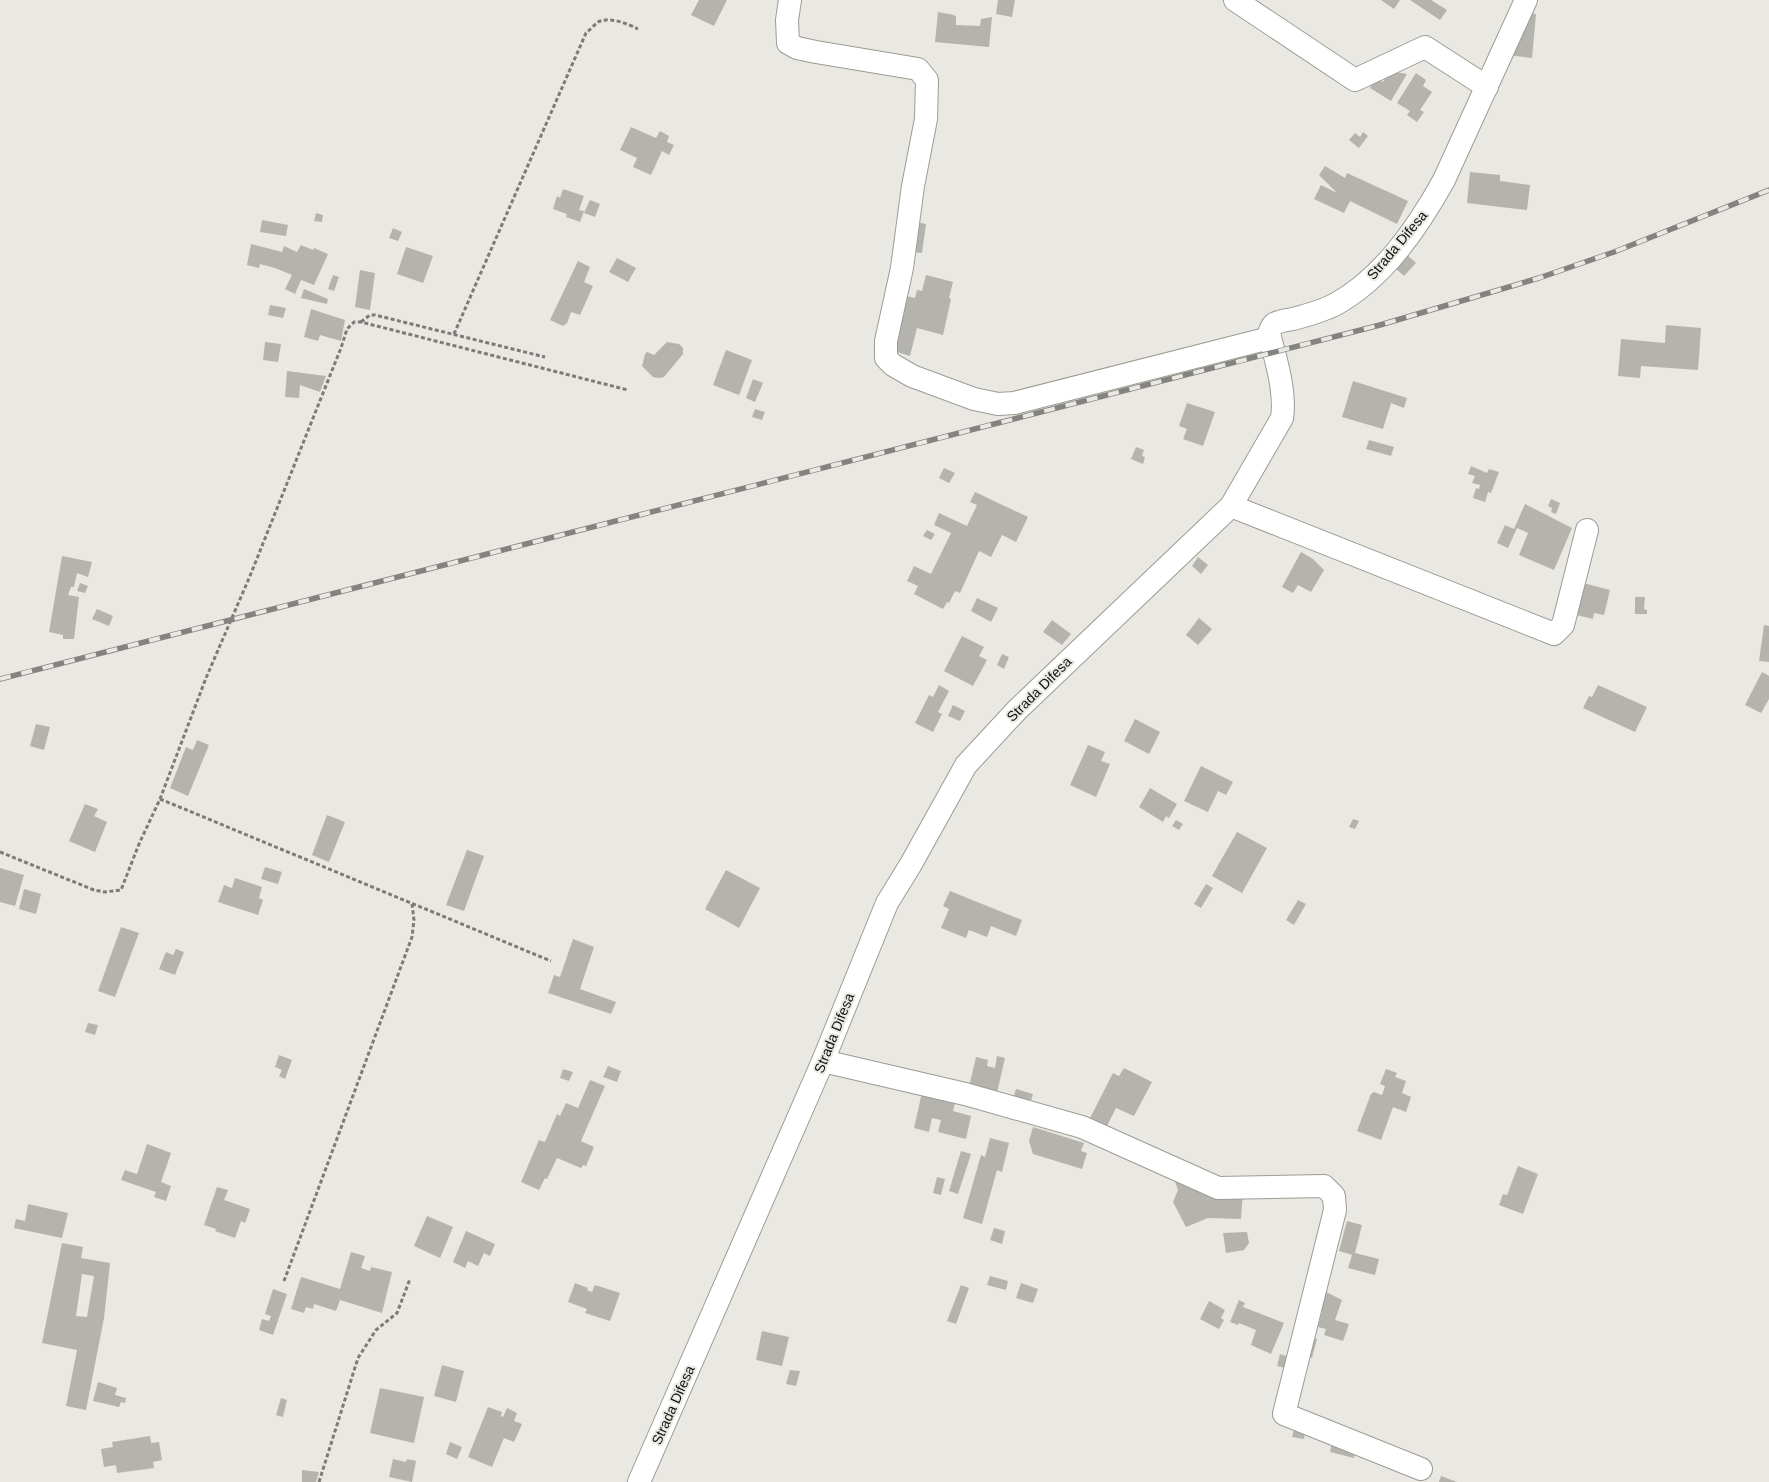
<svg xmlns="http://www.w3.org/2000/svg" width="1769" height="1482" font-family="Helvetica,sans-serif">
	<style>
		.building { fill: #b5b3ad; fill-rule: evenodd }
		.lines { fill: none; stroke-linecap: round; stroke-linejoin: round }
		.minor-casing { stroke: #9d9b94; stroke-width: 24 }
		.path { stroke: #7c7b77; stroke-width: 3; stroke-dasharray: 4 2.5; stroke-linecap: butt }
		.minor { stroke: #fff; stroke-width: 22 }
		.rail-casing { stroke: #84837f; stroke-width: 5.5 }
		.rail { stroke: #eae8e2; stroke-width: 4; stroke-dasharray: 11; stroke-linecap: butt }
		.labels { text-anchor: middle; stroke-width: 4; stroke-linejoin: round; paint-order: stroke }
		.street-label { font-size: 14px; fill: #10100e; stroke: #eae8e2 }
	</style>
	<rect width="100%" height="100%" fill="#eae8e2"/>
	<g class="building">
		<path d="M699 0H727L714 26 691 15Z"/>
		<path d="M998 0H1015L1012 17 996 14Z"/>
		<path d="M1381 0H1400L1394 9Z"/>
		<path d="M1410 0H1431L1447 10 1440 20Z"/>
		<path d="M938 12 954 15 956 17V25L980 26 981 19 992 17 989 47 935 42Z"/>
		<path d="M1524 12 1536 14 1532 58 1508 55Z"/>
		<path d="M1389 71 1407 74 1391 101 1370 88 1376 78 1383 82Z"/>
		<path d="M1416 73 1426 80 1423 86 1432 92 1420 110 1424 112 1417 122 1407 115 1410 111 1397 103Z"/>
		<path d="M631 127 656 138 660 131 669 136 667 142 674 145 669 155 662 151 651 175 633 167 637 158 620 150Z"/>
		<path d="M1363 132 1368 136 1359 148 1349 140 1355 133 1360 137Z"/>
		<path d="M1325 166 1345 178 1347 173 1408 201 1397 224 1350 201 1344 213 1314 199 1321 185 1337 193 1319 175Z"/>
		<path d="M1470 172 1500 175V181L1530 185 1527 210 1467 203Z"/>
		<path d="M563 189 584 196 579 210 584 211 580 222 566 217 567 214 553 209 557 196 560 198Z"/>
		<path d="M590 200 600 204 595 217 584 213Z"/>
		<path d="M316 213 323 215 322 222 314 221Z"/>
		<path d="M262 220 288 225 286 236 260 232Z"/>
		<path d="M916 222 926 224 922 253 912 252Z"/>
		<path d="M393 228 402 232 398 241 389 238Z"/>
		<path d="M251 244 282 252 284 246 297 252 301 245 313 250 314 248 328 254 314 285 301 280 295 294 285 289 292 275 275 268 260 264 259 268 247 265Z"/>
		<path d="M406 247 433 256 423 283 397 274Z"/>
		<path d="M1407 255 1416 263 1404 276 1395 268Z"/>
		<path d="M617 258 636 268 628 282 609 272Z"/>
		<path d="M578 261 590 267 584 282 593 286 580 315 571 312 567 323 563 326 550 320Z"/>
		<path d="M360 270 375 273 370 310 355 307Z"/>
		<path d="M333 275 339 277 334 291 328 289Z"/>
		<path d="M926 275 953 282 949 298 951 299 943 335 917 328 910 356 894 351 906 296 915 298 917 290 922 291Z"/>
		<path d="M304 289 328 299 327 304 301 298Z"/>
		<path d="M270 305 286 308 283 318 268 315Z"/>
		<path d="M311 309 345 320 341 341 320 335 318 341 304 337Z"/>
		<path d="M1666 325 1701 328 1698 370 1641 366 1640 378 1618 376 1621 339 1665 343Z"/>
		<path d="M265 342 281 344 278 362 263 360Z"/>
		<path d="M667 342 679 344 683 348V354L664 377 659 378 653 377 642 366 645 354 647 352 654 355Z"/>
		<path d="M726 350 752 360 739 395 713 385Z"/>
		<path d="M287 371 326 376 320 392 300 385 299 398 285 397Z"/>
		<path d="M753 379 763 383 755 402 746 398Z"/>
		<path d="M1353 381 1407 398 1404 408 1391 403 1383 429 1342 417Z"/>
		<path d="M1187 403 1215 412 1203 446 1183 439 1187 429 1179 426Z"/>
		<path d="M755 409 765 412 762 420 752 417Z"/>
		<path d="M1369 440 1394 447 1391 456 1366 449Z"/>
		<path d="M1136 447 1144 450 1142 456 1145 457 1143 464 1131 459Z"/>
		<path d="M1471 466 1487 473 1489 469 1499 472 1491 493 1488 492 1485 502 1473 498 1476 488 1479 489 1480 485 1472 483 1475 476 1468 474Z"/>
		<path d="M944 468 955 473 949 483 939 478Z"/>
		<path d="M975 492 1028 517 1016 542 1002 535 991 557 979 551 960 593 955 591 949 603 947 602 943 609 914 594 918 586 907 581 914 566 931 574 951 533 934 525 939 513 967 526 977 505 970 502Z"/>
		<path d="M1551 499 1560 503 1556 514 1551 512 1552 508 1548 506Z"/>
		<path d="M1525 504 1572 528 1554 570 1519 555 1528 533 1517 528 1508 548 1497 543 1505 525 1514 529Z"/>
		<path d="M927 530 935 534 931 540 923 536Z"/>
		<path d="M1301 552 1313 559 1324 570 1311 592 1298 585 1293 593 1282 587Z"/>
		<path d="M62 556 92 562 88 577 77 573 74 587H71L68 595 79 597 74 639H63V635L49 632Z"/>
		<path d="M1198 557 1208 565 1201 574 1192 566Z"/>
		<path d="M1579 582 1610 590 1604 615 1594 613 1593 619 1572 614Z"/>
		<path d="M80 583 88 586 85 593 77 591Z"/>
		<path d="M1635 597H1645L1644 609 1647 610V614H1635Z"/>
		<path d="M977 598 998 608 991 622 971 611Z"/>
		<path d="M97 609 113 616 109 626 92 619Z"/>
		<path d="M1199 618 1212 629 1198 645 1186 635Z"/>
		<path d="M1052 620 1071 634 1062 645 1043 632Z"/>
		<path d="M1764 625 1769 626V662L1759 661Z"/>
		<path d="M962 636 984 647 979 656 987 660 973 686 944 671Z"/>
		<path d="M1002 654 1009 657 1004 669 997 665Z"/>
		<path d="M1762 672 1769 676V699L1761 713 1745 705Z"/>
		<path d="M939 685 949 691 938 712 942 714 933 732 915 723 929 695 933 697Z"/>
		<path d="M1598 685 1647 707 1635 732 1583 708 1589 696 1592 697Z"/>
		<path d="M953 705 965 711 960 721 948 716Z"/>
		<path d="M1135 719 1160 732 1149 754 1124 741Z"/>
		<path d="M36 724 50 727 44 750 30 746Z"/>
		<path d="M197 740 209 745 188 796 170 788 186 747 193 750Z"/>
		<path d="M1088 745 1105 752 1101 761 1110 764 1096 797 1070 785Z"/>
		<path d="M1201 766 1233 782 1226 795 1218 791 1208 812 1184 801Z"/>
		<path d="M1150 788 1177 804 1169 818 1166 816 1163 822 1139 807Z"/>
		<path d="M85 804 98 809 94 816 107 822 95 852 69 841Z"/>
		<path d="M327 815 345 822 329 862 312 855Z"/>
		<path d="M1353 819 1359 821 1355 829 1349 827Z"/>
		<path d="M1176 820 1183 824 1179 830 1172 826Z"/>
		<path d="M1237 832 1267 848 1242 893 1212 876Z"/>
		<path d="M467 850 484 856 464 911 446 905Z"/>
		<path d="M265 867 282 872 278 884 261 879Z"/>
		<path d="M0 868 24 875 15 906 0 902Z"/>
		<path d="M726 870 760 888 739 928 705 909Z"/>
		<path d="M235 878 262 887 259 898 263 900 258 915 218 902 224 885 232 888Z"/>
		<path d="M1206 884 1213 888 1201 908 1194 904Z"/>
		<path d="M24 889 41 894 36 914 19 909Z"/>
		<path d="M950 891 1022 920 1016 936 991 926 987 937 969 930 966 938 941 928 949 909 943 906Z"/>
		<path d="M1298 900 1306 904 1294 925 1286 920Z"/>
		<path d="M121 927 139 933 115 997 98 991Z"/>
		<path d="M573 939 594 947 580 989 616 1002 611 1014 548 993 554 975 560 977Z"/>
		<path d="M176 949 184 952 175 975 159 969 166 952 173 955Z"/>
		<path d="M88 1023 98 1025 95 1035 85 1032Z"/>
		<path d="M279 1055 292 1060 285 1079 279 1076 282 1070 275 1067Z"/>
		<path d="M997 1056 1005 1058 996 1097 968 1091 976 1057 988 1060 987 1066 995 1068Z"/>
		<path d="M608 1066 621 1071 617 1082 603 1077Z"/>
		<path d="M1124 1068 1152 1082 1134 1116 1116 1108 1104 1132 1087 1124 1113 1073 1119 1076Z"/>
		<path d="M563 1069 573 1072 569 1081 560 1078Z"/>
		<path d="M1386 1069 1397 1073 1395 1077 1406 1081 1402 1093 1411 1097 1406 1112 1393 1107 1381 1140 1357 1131 1371 1094 1374 1092 1382 1095 1385 1086 1380 1084Z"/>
		<path d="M590 1080 605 1086 581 1141 594 1147 586 1166 583 1165 581 1168 557 1158 547 1179 545 1178 539 1190 521 1182 539 1140 545 1142 557 1114 560 1116 566 1103 578 1108Z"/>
		<path d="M923 1088 957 1096 953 1111 971 1116 966 1139 938 1132 941 1120 932 1118 929 1132 914 1128Z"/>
		<path d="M1016 1089 1033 1094 1029 1107 1006 1101 1008 1094 1014 1096Z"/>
		<path d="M1033 1127 1084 1143 1081 1151 1087 1153 1082 1169 1033 1154 1029 1141Z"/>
		<path d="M990 1138 1009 1143 1002 1172 997 1170 982 1224 963 1218 981 1155 985 1157Z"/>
		<path d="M147 1144 171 1153 161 1182 171 1186 166 1201 154 1197 156 1192 121 1180 125 1170 137 1174Z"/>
		<path d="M961 1151 971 1154 958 1194 949 1191Z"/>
		<path d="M1518 1166 1538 1174 1523 1214 1499 1205 1503 1194 1507 1195Z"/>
		<path d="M937 1177 945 1179 941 1195 933 1193Z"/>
		<path d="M1174 1179 1243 1191 1241 1219 1208 1218 1186 1227 1173 1202 1178 1190Z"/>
		<path d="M217 1187 228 1190 224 1200 250 1209 245 1223 241 1221 235 1238 215 1231 216 1229 204 1225Z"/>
		<path d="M28 1204 68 1213 62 1238 14 1228 16 1219 25 1221Z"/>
		<path d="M427 1216 453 1227 440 1258 414 1246Z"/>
		<path d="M1347 1221 1362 1225 1355 1253 1379 1259 1375 1275 1348 1268 1352 1255 1339 1251Z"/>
		<path d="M994 1228 1005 1231 1002 1244 990 1240Z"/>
		<path d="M466 1231 495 1244 490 1256 484 1253 478 1266 468 1261 465 1268 453 1262Z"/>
		<path d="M1247 1232 1249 1243 1244 1250 1226 1253 1223 1233Z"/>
		<path d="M62 1243 83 1247 81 1258 110 1263 104 1318 86 1410 66 1406 77 1350 42 1343ZM82 1274 94 1276 87 1317 76 1316Z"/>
		<path d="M351 1252 365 1256 361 1268 370 1271 371 1267 392 1272 382 1313 340 1300 336 1311 314 1304 313 1309 306 1307 304 1313 291 1309 301 1277 340 1289Z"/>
		<path d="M990 1276 1008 1281 1006 1290 987 1285Z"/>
		<path d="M575 1283 588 1288 587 1290 592 1292 595 1285 620 1293 610 1321 585 1313 587 1309 568 1302Z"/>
		<path d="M1021 1283 1038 1289 1033 1303 1016 1298Z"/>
		<path d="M961 1285 969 1288 956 1324 947 1321Z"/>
		<path d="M273 1289 287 1294 273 1335 259 1330 262 1319 269 1321 271 1316 265 1314Z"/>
		<path d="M1322 1290 1342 1300 1335 1320 1349 1324 1343 1341 1324 1335 1326 1329 1318 1327 1322 1312 1315 1310Z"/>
		<path d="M1239 1300 1245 1303 1243 1307 1284 1323 1271 1354 1251 1345 1256 1330 1239 1323 1238 1325 1230 1322Z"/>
		<path d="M1209 1301 1225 1310 1221 1318 1224 1320 1219 1329 1200 1319Z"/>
		<path d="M762 1331 789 1337 782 1366 756 1360Z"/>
		<path d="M1310 1337 1317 1339 1312 1358 1305 1356Z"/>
		<path d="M1280 1354 1293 1358 1290 1369 1277 1366Z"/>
		<path d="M442 1365 464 1371 456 1402 434 1396Z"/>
		<path d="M790 1370 800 1371 796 1386 786 1384Z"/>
		<path d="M98 1382 117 1388 115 1395 126 1398 125 1403 121 1402 119 1407 93 1401Z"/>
		<path d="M380 1388 424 1397 414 1443 370 1433Z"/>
		<path d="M281 1398 287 1400 283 1417 276 1415Z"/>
		<path d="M488 1407 502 1412 501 1416 503 1417 507 1408 517 1413 514 1421 522 1424 514 1442 504 1438 492 1467 468 1457Z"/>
		<path d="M1294 1429 1305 1432 1304 1439 1292 1437Z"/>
		<path d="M150 1436 151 1443 159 1442 162 1460 153 1462 154 1468 117 1473 116 1465 104 1467 101 1449 113 1447 112 1442Z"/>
		<path d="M450 1442 462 1447 457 1459 446 1454Z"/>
		<path d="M1332 1442 1356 1448 1354 1458 1330 1452Z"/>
		<path d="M393 1459 406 1462 407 1459 416 1461 412 1482 389 1477Z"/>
		<path d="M302 1470 319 1472 316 1482H302Z"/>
		<path d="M1441 1476 1457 1482H1439Z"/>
	</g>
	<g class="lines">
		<g class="minor-casing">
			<g id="minor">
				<path d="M790 0 787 20 788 43 797 48 816 52 918 69 927 80 926 119 913 186 902 268 886 341V358L893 365 912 376 974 399 998 404 1014 403 1270 338"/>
				<path d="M1235 0 1355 80 1425 47 1487 87"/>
				<path d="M1231 506 1554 634 1563 625 1587 530"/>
				<path d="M823 1061 965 1094 1082 1127 1218 1188 1324 1186 1334 1196 1335 1210 1284 1414 1421 1469"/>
				<path d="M639 1482 823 1061 887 903 911 864 966 765 1017 710 1231 506 1282 418C1286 393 1276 359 1269 334 1270 330 1271 327 1274 324 1279 321 1287 320 1293 319 1308 315 1323 311 1336 304 1384 277 1418 227 1444 180L1526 0"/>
			</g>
		</g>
		<g class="path">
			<path d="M361 322 370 315H375L545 357"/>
			<path d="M454 334 586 33C590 30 594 25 598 22 610 16 628 24 638 29"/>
			<path d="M160 799 551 961"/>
			<path d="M0 852 94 890 104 892 121 890 139 844 160 799 206 678 250 576 341 348 347 329 354 322H361L628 390"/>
			<path d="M284 1281 412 937 414 920 412 904"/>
			<path d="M319 1482 358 1358 376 1330 397 1313 410 1279"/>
		</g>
		<use href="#minor" class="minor"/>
		<g class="rail-casing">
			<path id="rail" d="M0 679 1380 325 1539 278 1614 252 1769 190"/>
		</g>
		<use href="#rail" class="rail"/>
	</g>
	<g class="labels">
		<g class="street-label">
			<text transform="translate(1397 245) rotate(-50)" y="5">Strada Difesa</text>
			<text transform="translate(1039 689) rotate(-45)" y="5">Strada Difesa</text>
			<text transform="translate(834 1033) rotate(-68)" y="5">Strada Difesa</text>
			<text transform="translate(673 1405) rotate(-66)" y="5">Strada Difesa</text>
		</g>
	</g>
</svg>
